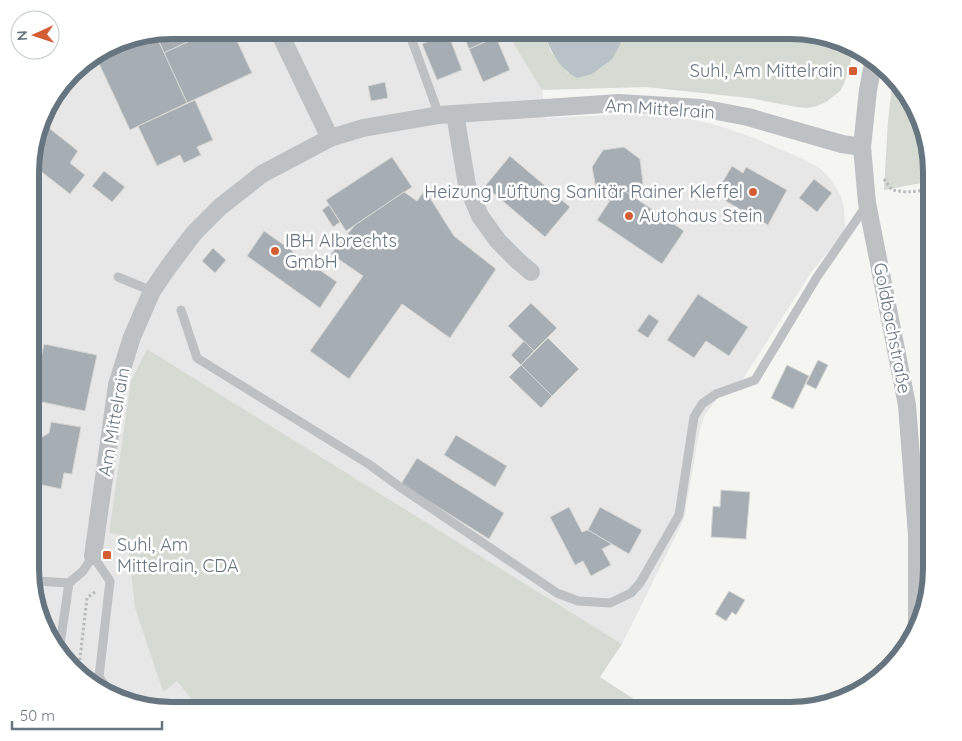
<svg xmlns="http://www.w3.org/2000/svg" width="962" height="741" font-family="Quicksand,sans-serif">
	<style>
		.built { fill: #e6e7e6 }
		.green { fill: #d5dad2 }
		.water { fill: #b8c2c7 }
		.building { fill: #a7aeb3; stroke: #d7d7d5 }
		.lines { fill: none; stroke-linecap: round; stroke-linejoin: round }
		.path { stroke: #b7babc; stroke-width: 3; stroke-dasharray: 2.5 2.5; stroke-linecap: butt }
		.lane { stroke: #bdc1c4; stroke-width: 9 }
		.street { stroke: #bdc1c4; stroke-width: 18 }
		.poi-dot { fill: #d45e34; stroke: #fff; stroke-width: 2 }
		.labels { text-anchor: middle; stroke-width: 5; stroke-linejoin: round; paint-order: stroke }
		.poi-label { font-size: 18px; fill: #677581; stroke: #fff; text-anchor: start }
		.street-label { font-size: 18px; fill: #677581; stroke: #fff }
		.rim { fill: none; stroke: #677581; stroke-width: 6 }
	</style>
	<rect width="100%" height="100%" fill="#f5f5f2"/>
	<path class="built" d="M171 30H505L542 90 546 118 628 114 662 116 691 119 720 126 754 138 803 159 821 169 832 181 841 196 844 207 845 231 812 271 741 382 722 393 705 414 699 433 684 519 622 644 147 349 109 533 127 535 135 608 163 692 177 681 201 711H162L118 700 78 676 45 632 30 579 31 153 49 101 78 65 126 38Z"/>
	<g class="green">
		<path d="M505 30H543L551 52 568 73 621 43 619 30H800L844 41 855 47 844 84 840 91 826 102 817 106 807 108 797 107 749 98 646 87 542 90Z"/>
		<path d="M893 77 918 109 932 171V181L884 190 888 121Z"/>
		<path d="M147 349 622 644 600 677 652 711H201L177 681 163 692 135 608 127 536 109 533 131 381Z"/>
	</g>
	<path class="water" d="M543 30H619L621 43 612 59 592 74 577 78C558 68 550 50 543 30Z"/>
	<g class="building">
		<path d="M171 30H213L164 53 155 33Z"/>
		<path d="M213 30H232L252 73 187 103 164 53Z"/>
		<path d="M461 30H488L491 39 469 49Z"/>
		<path d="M155 33 187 103 130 130 95 55 126 38Z"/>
		<path d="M448 33 462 70 437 80 422 44Z"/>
		<path d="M496 37 510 70 483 82 469 49Z"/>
		<path d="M385 82 388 98 371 101 368 86Z"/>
		<path d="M195 100 213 140 197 147 201 155 184 163 180 155 157 166 138 126Z"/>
		<path d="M43 119 50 123 43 136 38 133Z"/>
		<path d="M49 128 78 151 70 163 85 175 70 194 34 166 41 156 33 149Z"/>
		<path d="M624 147 640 159 643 183 635 198 619 187 610 201 597 194 592 167 603 150Z"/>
		<path d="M510 156 570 207 545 237 485 186Z"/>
		<path d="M392 157 412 187 346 231 326 200Z"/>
		<path d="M732 166 743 173 746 167 787 190 768 225 715 195Z"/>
		<path d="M104 171 125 187 112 202 92 186Z"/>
		<path d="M814 179 832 193 817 212 799 198Z"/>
		<path d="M619 187 684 231 662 264 597 220Z"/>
		<path d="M425 190 454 236 496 269 450 338 402 304 349 379 310 351 363 276 331 254 355 225 404 192 417 201Z"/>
		<path d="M329 205 340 222 333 227 322 210Z"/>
		<path d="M264 231 337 282 320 308 247 256Z"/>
		<path d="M213 248 226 260 215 273 202 261Z"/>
		<path d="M698 294 748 327 729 356 706 341 694 358 667 340Z"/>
		<path d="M531 303 557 328 534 351 508 326Z"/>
		<path d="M649 314 659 321 648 338 637 331Z"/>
		<path d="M548 338 579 369 552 396 521 365Z"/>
		<path d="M524 341 534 351 521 365 511 355Z"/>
		<path d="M44 344 97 355 85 411 32 400Z"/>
		<path d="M818 360 828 365 816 389 806 384Z"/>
		<path d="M521 365 552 396 541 408 509 377Z"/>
		<path d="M787 365 809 376 793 409 771 398Z"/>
		<path d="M51 422 81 427 72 474 64 473 61 489 33 483 35 473 31 472V439L37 440 49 433Z"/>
		<path d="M456 435 507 466 495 487 444 455Z"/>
		<path d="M417 458 504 513 489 539 401 484Z"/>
		<path d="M721 490 750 492 746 539 711 537 713 506 720 507Z"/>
		<path d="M569 507 582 532 588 530 612 544 602 549 611 565 591 576 583 561 575 565 550 517Z"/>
		<path d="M600 507 642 530 629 554 588 530Z"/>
		<path d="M729 591 745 600 736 615 732 612 726 621 715 614Z"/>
	</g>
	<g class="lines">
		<g class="path">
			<path d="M884 179 892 190 906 192 932 190"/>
			<path d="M78 675 87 598 95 592"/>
		</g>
		<g class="lane">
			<path d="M408 30 414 46 439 115"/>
			<path d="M118 277 152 291"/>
			<path d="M181 310 197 358 370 465 400 487 557 593 578 601 610 603 631 593 640 583 679 515 694 417 702 404 716 394 755 380 817 277 866 206"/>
			<path d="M30 577 37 581 69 583"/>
			<path d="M35 596 37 581"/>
			<path d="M59 651 69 583 83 571 93 556 110 581 99 677 115 699"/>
		</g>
		<g class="street">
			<path d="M278 30 330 138"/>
			<path d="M874 59 868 90 862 147 867 203 907 405 917 535V631"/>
			<path d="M455 114 467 185 480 216 498 241 518 261 531 272"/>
			<path d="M93 556 117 385 132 337 152 291 169 266 194 233 220 207 262 174 330 138 363 128 439 115 619 103 701 108 748 117 842 144 862 147"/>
		</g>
	</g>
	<g class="poi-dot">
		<rect x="848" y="66" width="10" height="10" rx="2.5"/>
		<circle cx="753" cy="192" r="5"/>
		<circle cx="629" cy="216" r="5"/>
		<circle cx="275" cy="251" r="5"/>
		<rect x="102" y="550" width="10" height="10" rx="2.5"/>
	</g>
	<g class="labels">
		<g class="poi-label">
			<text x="843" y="77" text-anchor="end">Suhl, Am Mittelrain</text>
			<text x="743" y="198" text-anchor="end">Heizung Lüftung Sanitär Rainer Kleffel</text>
			<text x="639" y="222">Autohaus Stein</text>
			<text x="285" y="247">IBH Albrechts<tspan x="285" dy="21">GmbH</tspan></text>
			<text x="117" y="551">Suhl, Am<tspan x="117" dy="21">Mittelrain, CDA</tspan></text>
		</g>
		<g class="street-label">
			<text transform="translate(660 109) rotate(4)" y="6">Am Mittelrain</text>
			<text transform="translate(892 328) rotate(79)" y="6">Goldbachstraße</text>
			<text transform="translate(114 422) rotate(-80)" y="6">Am Mittelrain</text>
		</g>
	</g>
	<path d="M0 0H962V741H0ZM172 39H790A133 133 0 0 1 923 172V569A133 133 0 0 1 790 702H172A133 133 0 0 1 39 569V172A133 133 0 0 1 172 39Z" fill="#fff" fill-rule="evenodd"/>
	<path class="rim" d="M172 39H790A133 133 0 0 1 923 172V569A133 133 0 0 1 790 702H172A133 133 0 0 1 39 569V172A133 133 0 0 1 172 39Z"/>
	<g transform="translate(35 35) rotate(267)"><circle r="24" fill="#ffffff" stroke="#c2c8cd"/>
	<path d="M0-4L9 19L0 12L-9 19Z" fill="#d45e34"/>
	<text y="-8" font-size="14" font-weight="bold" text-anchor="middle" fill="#677581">N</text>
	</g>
	<path d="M12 721v8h150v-8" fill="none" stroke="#677581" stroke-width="2.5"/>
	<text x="20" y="721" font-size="15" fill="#677581" stroke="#ffffff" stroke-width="4" paint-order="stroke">50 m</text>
</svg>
